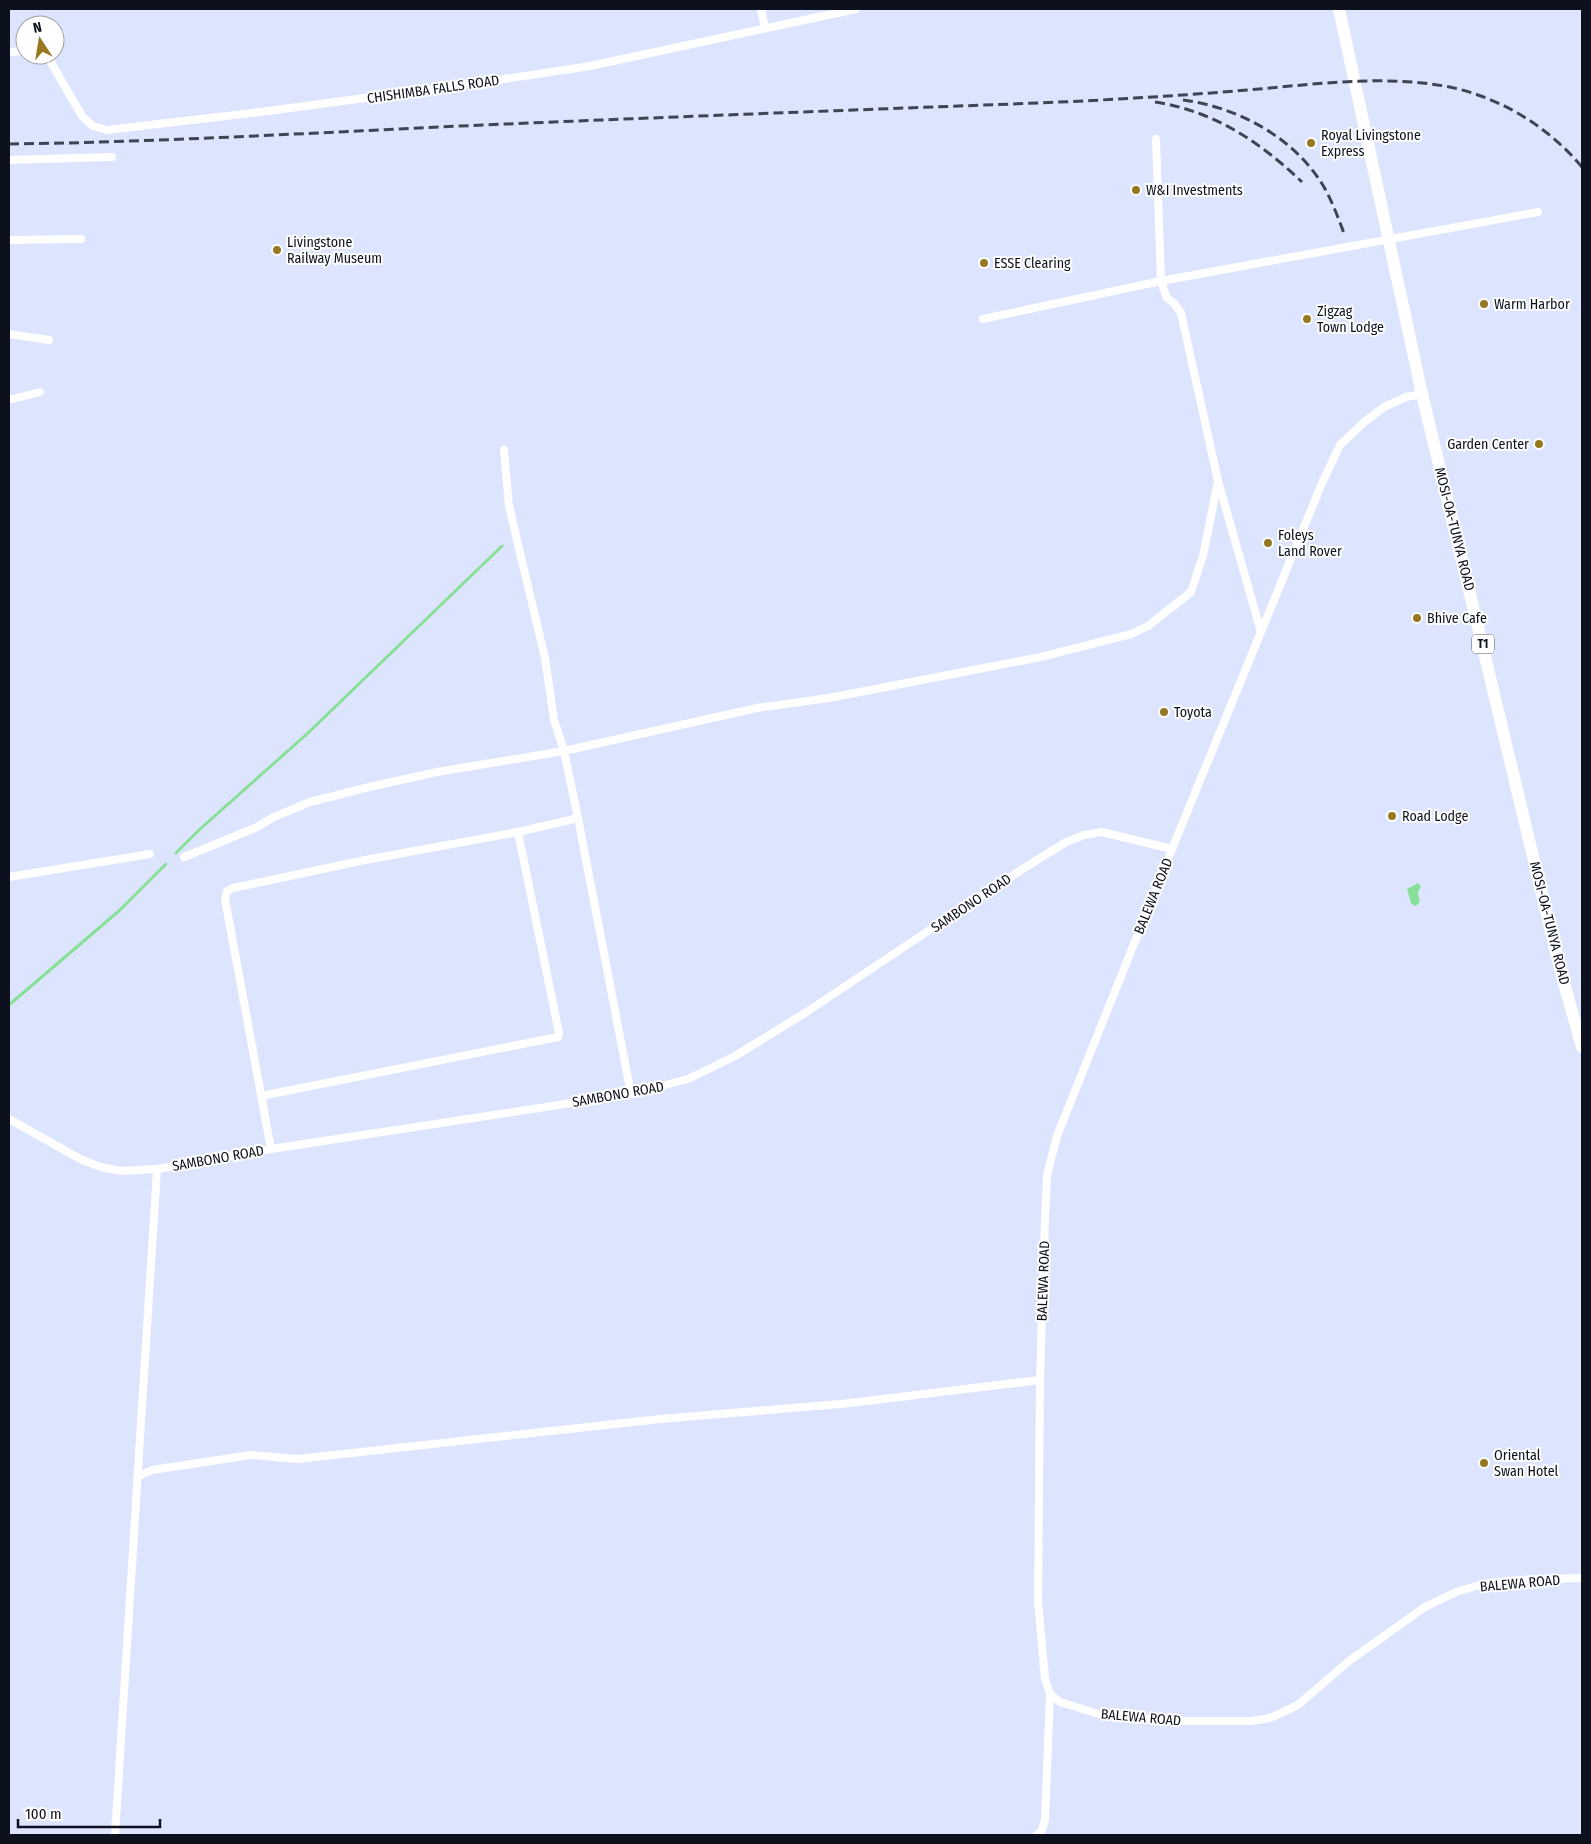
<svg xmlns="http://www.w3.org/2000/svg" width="1591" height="1844" font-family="'Fira Sans Condensed',sans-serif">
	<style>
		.water { fill: #88df97 }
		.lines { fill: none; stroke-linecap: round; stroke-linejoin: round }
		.stream { stroke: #88df97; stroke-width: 3 }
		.minor { stroke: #fff; stroke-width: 8 }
		.trunk { stroke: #fff; stroke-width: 12 }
		.rail { stroke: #3f4453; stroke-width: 3; stroke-dasharray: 10 5; stroke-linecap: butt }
		.poi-dot { fill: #967820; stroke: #fff; stroke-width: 2 }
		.labels { text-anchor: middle; stroke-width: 4; stroke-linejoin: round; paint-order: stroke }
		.shield { fill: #fff; stroke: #565862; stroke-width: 1 }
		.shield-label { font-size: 12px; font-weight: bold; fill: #0d111e }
		.street-label { font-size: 14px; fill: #0d111e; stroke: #fff }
		.poi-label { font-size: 14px; fill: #0d111e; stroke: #fff; text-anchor: start }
	</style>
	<rect width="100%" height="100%" fill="#dce5fd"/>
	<path class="water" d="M1418 883 1421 886C1420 889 1419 890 1418 893 1418 899 1423 902 1415 906L1411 903 1407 889Z"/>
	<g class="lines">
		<g class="stream">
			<path d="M176 853 199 830 308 733 502 546"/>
			<path d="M9 1005 120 910 166 864"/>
		</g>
		<g class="minor">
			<path d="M761 9 765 28"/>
			<path d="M9 52 25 51"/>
			<path d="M44 55 49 59 82 116 93 126 107 130 268 111 491 81 590 66 856 9"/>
			<path d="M1156 139 1161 281 1167 298 1174 303 1181 313 1218 481 1261 632"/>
			<path d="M9 160 112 157"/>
			<path d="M9 240 81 239"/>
			<path d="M983 319 1161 281 1538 212"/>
			<path d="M9 334 49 340"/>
			<path d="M1422 394 1406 397 1384 407 1363 423 1340 445 1322 483 1172 849 1057 1136 1047 1175 1045 1220 1040 1380 1038 1601 1045 1679 1050 1694 1060 1702 1099 1714 1170 1721H1251L1270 1718 1298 1705 1349 1661 1425 1607 1456 1592 1483 1584 1518 1580 1582 1578"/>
			<path d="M9 400 40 392"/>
			<path d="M504 450 509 506 545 658 554 720 564 751 578 818 631 1094"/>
			<path d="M184 857 255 828 274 817 310 802 369 787 437 772 564 751 757 708 829 698 1041 657 1131 634 1148 626 1191 592 1203 556 1218 481"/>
			<path d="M9 877 150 854"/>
			<path d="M261 1096 558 1037 559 1033 518 832"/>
			<path d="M9 1119 82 1160 101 1167 121 1171 157 1169 271 1149 631 1094 688 1079 735 1056 805 1013 991 889 1066 842 1084 835 1102 832 1172 849"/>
			<path d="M271 1149 225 899 227 891 233 888 365 860 518 832 578 818"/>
			<path d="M137 1477 152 1470 251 1455 298 1459 660 1419 841 1404 1040 1380"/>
			<path d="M115 1835 157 1169"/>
			<path d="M1037 1835 1041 1832 1045 1820 1050 1694"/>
		</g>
		<path class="trunk" d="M1339 9 1422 394 1560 969 1582 1047"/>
		<g class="rail">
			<path d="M1183 100C1238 107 1295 138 1324 187 1333 203 1339 220 1345 236"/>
			<path d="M1155 102C1214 111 1260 142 1302 182"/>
			<path d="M9 144C167 142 325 132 483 125 668 117 853 110 1038 103 1108 100 1177 96 1247 90 1308 85 1370 76 1431 84 1490 91 1544 122 1582 167"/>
		</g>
	</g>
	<g class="poi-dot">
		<circle cx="1311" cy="143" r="5"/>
		<circle cx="1136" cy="190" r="5"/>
		<circle cx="277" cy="250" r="5"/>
		<circle cx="984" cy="263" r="5"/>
		<circle cx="1484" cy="304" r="5"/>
		<circle cx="1307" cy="319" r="5"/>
		<circle cx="1539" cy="444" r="5"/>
		<circle cx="1268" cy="543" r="5"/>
		<circle cx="1417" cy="618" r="5"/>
		<circle cx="1164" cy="712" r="5"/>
		<circle cx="1392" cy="816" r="5"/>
		<circle cx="1484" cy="1463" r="5"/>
	</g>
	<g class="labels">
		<rect class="shield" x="1472" y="634.5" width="22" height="19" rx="4"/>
		<g class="shield-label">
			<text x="1483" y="648">T1</text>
		</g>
		<g class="street-label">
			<text transform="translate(433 89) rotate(-8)" y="5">CHISHIMBA FALLS ROAD</text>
			<text transform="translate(1455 529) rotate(76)" y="5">MOSI-OA-TUNYA ROAD</text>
			<text transform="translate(1153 896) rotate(-68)" y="5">BALEWA ROAD</text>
			<text transform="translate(971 903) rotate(-34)" y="5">SAMBONO ROAD</text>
			<text transform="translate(1550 923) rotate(76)" y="5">MOSI-OA-TUNYA ROAD</text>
			<text transform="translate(618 1094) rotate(-10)" y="5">SAMBONO ROAD</text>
			<text transform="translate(218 1158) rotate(-10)" y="5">SAMBONO ROAD</text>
			<text transform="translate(1043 1281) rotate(-88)" y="5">BALEWA ROAD</text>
			<text transform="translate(1520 1583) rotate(-5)" y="5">BALEWA ROAD</text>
			<text transform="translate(1141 1717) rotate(5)" y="5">BALEWA ROAD</text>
		</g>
		<g class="poi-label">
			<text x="1321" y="140">Royal Livingstone<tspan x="1321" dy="16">Express</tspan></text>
			<text x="1146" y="195">W&amp;I Investments</text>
			<text x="287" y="247">Livingstone<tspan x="287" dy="16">Railway Museum</tspan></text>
			<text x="994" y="268">ESSE Clearing</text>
			<text x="1494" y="309">Warm Harbor</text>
			<text x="1317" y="316">Zigzag<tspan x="1317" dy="16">Town Lodge</tspan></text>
			<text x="1529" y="449" text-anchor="end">Garden Center</text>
			<text x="1278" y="540">Foleys<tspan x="1278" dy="16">Land Rover</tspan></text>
			<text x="1427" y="623">Bhive Cafe</text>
			<text x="1174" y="717">Toyota</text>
			<text x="1402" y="821">Road Lodge</text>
			<text x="1494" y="1460">Oriental<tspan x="1494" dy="16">Swan Hotel</tspan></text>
		</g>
	</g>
	<rect width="1591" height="1844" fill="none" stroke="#0d111e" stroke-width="20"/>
	<g transform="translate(40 40) rotate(348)"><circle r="24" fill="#ffffff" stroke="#9ea0a5"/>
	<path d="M0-4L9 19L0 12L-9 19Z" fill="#967820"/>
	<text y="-8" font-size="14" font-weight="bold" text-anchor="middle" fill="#0d111e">N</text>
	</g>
	<path d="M18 1819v8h142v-8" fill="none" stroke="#0d111e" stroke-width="2.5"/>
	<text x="25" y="1819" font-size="15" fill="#0d111e" stroke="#ffffff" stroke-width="4" paint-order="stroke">100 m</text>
</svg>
